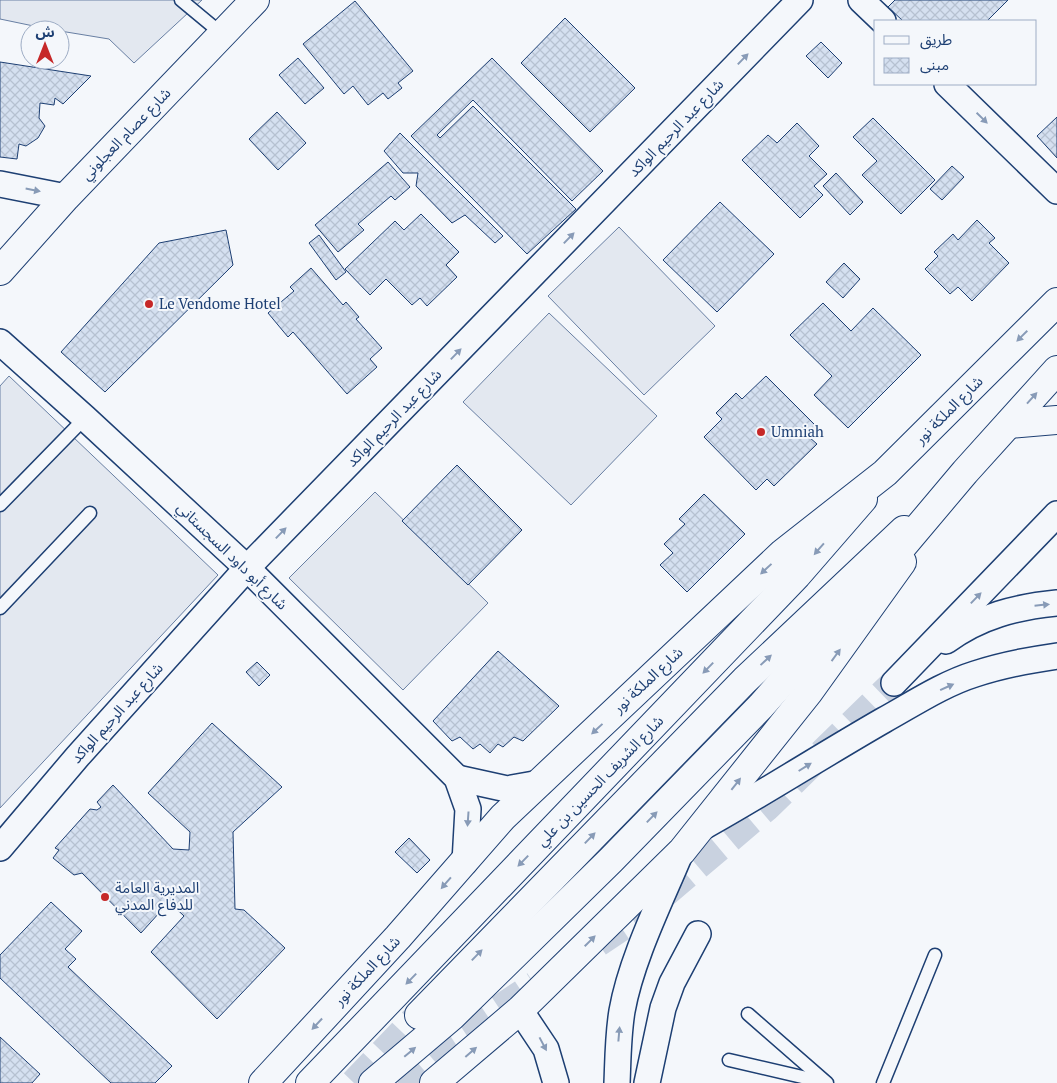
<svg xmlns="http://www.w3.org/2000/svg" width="1057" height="1083" font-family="'PT Serif','Noto Sans Arabic',serif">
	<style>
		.parking { fill: #e3e8f0; stroke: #687fa3 }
		.building { fill: url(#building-cross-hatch); stroke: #1d3f73 }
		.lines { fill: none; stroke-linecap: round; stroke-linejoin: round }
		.secondary-tunnel { stroke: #c9d2e0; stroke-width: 28; stroke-dasharray: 28 14; stroke-linecap: butt }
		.primary-tunnel { stroke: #c9d2e0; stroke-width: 28; stroke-dasharray: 28 14; stroke-linecap: butt }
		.service-casing { stroke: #1d3f73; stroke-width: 15 }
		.minor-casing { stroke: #1d3f73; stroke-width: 28 }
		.tertiary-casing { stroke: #1d3f73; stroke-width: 30 }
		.secondary-casing { stroke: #1d3f73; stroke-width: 30 }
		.primary-casing { stroke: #1d3f73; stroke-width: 30 }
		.trunk-casing { stroke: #1d3f73; stroke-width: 30 }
		.service { stroke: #f4f7fb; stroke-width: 12 }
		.minor { stroke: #f4f7fb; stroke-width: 25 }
		.tertiary { stroke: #f4f7fb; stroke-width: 28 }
		.secondary { stroke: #f4f7fb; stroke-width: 28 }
		.primary { stroke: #f4f7fb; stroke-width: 28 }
		.trunk { stroke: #f4f7fb; stroke-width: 28 }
		.oneway { fill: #889bb7 }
		.poi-dot { fill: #c62828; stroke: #f4f7fb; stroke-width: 2 }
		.labels { text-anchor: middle; stroke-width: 4; stroke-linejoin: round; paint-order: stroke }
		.street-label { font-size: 15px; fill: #1d3f73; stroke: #f4f7fb }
		.poi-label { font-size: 15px; fill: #1d3f73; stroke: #f4f7fb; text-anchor: start }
	</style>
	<defs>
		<pattern id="building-cross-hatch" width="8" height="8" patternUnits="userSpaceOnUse" patternTransform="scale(1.25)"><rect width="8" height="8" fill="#d5e0f0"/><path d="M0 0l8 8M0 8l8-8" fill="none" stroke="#b6c1d1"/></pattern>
	</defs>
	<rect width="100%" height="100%" fill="#f4f7fb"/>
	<g class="parking">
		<path d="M0 0H202L134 63 109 39 48 29 0 19Z"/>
		<path d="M619 227 715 326 644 395 548 296Z"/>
		<path d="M549 313 657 416 571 505 463 402Z"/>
		<path d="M9 376 218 575 0 808V386Z"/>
		<path d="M375 492 488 603 403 690 289 578Z"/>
	</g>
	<g class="building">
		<path d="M895 0H1008L987 21H903L888 7Z"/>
		<path d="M355 1 413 71 398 83 402 88 388 99 383 93 368 105 353 86 344 94 303 44Z"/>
		<path d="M565 18 635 88 590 132 521 63Z"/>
		<path d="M821 42 842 63 828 78 806 56Z"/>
		<path d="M298 58 324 88 305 104 279 75Z"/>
		<path d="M492 58 603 171 572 201 473 100 437 135 440 138 473 106 576 209 527 254 411 136Z"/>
		<path d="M0 62 91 76 63 104 55 98 54 105 40 103 39 118 45 126 38 138 26 146 19 144 17 159 0 157Z"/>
		<path d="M277 112 306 143 278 170 249 139Z"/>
		<path d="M1057 117V158L1037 136Z"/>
		<path d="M873 118 935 180 901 214 862 175 877 161 853 137Z"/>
		<path d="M797 123 819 146 809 156 827 174 814 186 823 195 800 218 742 160 768 135 777 143Z"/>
		<path d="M400 133 503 236 495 243 465 215 452 223 416 186 418 173H403L384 151Z"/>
		<path d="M388 162 410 187 395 200 391 196 358 224 364 230 338 252 315 225Z"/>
		<path d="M952 166 964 177 942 200 930 189Z"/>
		<path d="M836 173 863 202 850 215 823 186Z"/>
		<path d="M720 202 774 254 717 312 663 260Z"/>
		<path d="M421 214 459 252 446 265 457 277 427 306 420 298 412 305 386 279 370 295 345 269 395 221 404 230Z"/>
		<path d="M977 220 995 238 989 243 1009 263 972 301 958 287 950 294 925 269 938 256 934 252 953 234 958 240Z"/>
		<path d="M226 230 233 265 105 392 61 352 159 243Z"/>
		<path d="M319 235 346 272 336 280 309 243Z"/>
		<path d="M844 263 860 279 843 298 826 282Z"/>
		<path d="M311 268 343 305 346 302 359 317 356 319 382 348 370 359 377 367 347 394 293 332 288 337 268 313 294 291 290 287Z"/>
		<path d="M823 303 851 331 873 308 921 355 848 428 814 395 832 376 790 335Z"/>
		<path d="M766 376 818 428 809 437 817 444 774 486 767 479 756 490 704 437 722 419 716 413 736 393 742 399Z"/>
		<path d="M457 465 522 530 468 585 402 521Z"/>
		<path d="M704 494 745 534 687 592 660 565 673 553 664 544 685 524 679 519Z"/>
		<path d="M498 651 559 706 523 741 514 737 503 747 498 744 490 753 480 744 473 749 460 737 452 741 433 721Z"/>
		<path d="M257 662 270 675 259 686 246 672Z"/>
		<path d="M212 723 282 787 233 832 235 909 244 910 285 948 217 1019 151 952 184 916 169 902 141 933 82 873 74 875 53 858 59 850 55 848 90 809 97 810 101 807 97 802 113 785 173 849 189 850 190 832 148 793Z"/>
		<path d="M409 838 430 860 417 873 395 852Z"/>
		<path d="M51 902 82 931 65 949 76 959 68 967 172 1066 155 1083H111L0 978V955Z"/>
		<path d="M0 1037 40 1074 32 1083H0Z"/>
	</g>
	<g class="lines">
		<g class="secondary-tunnel">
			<path d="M598 943 638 916 767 807 894 683"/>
			<path d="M398 1083 434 1052 535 985"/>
		</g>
		<path class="primary-tunnel" d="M354 1083 419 1015"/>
		<g class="service-casing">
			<g id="service">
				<path d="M181 0 222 34"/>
				<path d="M0 505 85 418"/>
				<path d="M0 608 90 513"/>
				<path d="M748 1014 827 1083"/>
				<path d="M729 1060 824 1082"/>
				<path d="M883 1083 935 955"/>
			</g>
		</g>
		<g class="minor-casing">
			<g id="minor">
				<path d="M861 0 883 21"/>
				<path d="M947 84 1057 191"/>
				<path d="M0 184 66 197"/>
				<path d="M0 342 85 418 247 568 457 778 468 809 465 862"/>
				<path d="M946 641C980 616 1016 607 1057 603"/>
				<path d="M894 683 1057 514"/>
				<path d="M457 778 507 789 540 783"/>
				<path d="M703 827C764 793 823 755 884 720 913 704 943 684 975 674 1002 665 1029 660 1057 656"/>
				<path d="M0 848 78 756 247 568 800 0"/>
				<path d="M520 1010 546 1049 556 1083"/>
				<path d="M617 1083C618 1059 618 1035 622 1011 631 960 660 902 680 854"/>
				<path d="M647 1083 663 1008 672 983 698 934"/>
			</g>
		</g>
		<g class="tertiary-casing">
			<g id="tertiary">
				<path d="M0 271 66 197 255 0"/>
				<path d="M1009 424 1057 420"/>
			</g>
		</g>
		<g class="secondary-casing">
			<path id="secondary" d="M434 1083 520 1010 682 851 808 693 902 562"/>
		</g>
		<g class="primary-casing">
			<g id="primary">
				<path d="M419 1015 745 680 904 530"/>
				<path d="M310 1083 797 575 863 499"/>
			</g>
		</g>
		<g class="trunk-casing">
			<g id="trunk">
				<path d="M263 1083 398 937 503 817 783 553 885 473 1057 302"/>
				<path d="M373 1083 452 1016 611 860 761 706 890 561 965 472 1057 370"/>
			</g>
		</g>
		<use href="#service" class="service"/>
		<use href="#minor" class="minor"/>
		<use href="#tertiary" class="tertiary"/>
		<use href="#secondary" class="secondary"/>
		<use href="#primary" class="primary"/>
		<use href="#trunk" class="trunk"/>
	</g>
	<defs><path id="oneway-solid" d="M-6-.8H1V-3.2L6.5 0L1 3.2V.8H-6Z" transform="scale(1.25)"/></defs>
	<g class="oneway">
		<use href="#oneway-solid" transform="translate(743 59) rotate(-46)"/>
		<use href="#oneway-solid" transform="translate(982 118) rotate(44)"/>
		<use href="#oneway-solid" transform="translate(33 190) rotate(11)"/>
		<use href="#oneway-solid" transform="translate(569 238) rotate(-46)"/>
		<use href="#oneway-solid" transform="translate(1022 336) rotate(135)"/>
		<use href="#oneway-solid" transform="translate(456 354) rotate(-46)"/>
		<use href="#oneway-solid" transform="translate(1032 398) rotate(-48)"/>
		<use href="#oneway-solid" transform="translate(281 533) rotate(-46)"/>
		<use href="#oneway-solid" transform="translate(819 549) rotate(131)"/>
		<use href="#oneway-solid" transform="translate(766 569) rotate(137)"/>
		<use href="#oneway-solid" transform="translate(976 598) rotate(-46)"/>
		<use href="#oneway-solid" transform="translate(1042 605) rotate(-6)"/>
		<use href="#oneway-solid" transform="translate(836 655) rotate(-54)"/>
		<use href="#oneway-solid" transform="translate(766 660) rotate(-43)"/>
		<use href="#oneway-solid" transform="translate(708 668) rotate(134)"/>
		<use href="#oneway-solid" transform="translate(947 687) rotate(-24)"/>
		<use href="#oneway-solid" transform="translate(597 729) rotate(137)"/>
		<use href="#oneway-solid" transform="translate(805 767) rotate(-32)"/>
		<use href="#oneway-solid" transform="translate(736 784) rotate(-52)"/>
		<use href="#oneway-solid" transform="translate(652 817) rotate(-46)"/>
		<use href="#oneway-solid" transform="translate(468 819) rotate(94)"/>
		<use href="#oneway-solid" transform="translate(590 838) rotate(-46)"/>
		<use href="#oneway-solid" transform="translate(523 861) rotate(134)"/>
		<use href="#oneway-solid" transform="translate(446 883) rotate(131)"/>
		<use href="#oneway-solid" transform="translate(590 941) rotate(-45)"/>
		<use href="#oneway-solid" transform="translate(477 955) rotate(-46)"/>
		<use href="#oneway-solid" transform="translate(411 979) rotate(134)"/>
		<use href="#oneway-solid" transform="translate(317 1024) rotate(133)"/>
		<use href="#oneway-solid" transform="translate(619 1034) rotate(-85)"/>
		<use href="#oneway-solid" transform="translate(543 1044) rotate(62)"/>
		<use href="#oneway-solid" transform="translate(410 1052) rotate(-40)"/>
		<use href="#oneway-solid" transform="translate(471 1052) rotate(-41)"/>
	</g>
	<g class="poi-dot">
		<circle cx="149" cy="304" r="5"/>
		<circle cx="761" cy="432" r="5"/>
		<circle cx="105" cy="897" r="5"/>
	</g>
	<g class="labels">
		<g class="street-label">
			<text transform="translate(676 128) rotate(-46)" y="5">شارع عبد الرحيم الواكد</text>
			<text transform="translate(126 134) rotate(-46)" y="5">شارع عصام العجلوني</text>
			<text transform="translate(949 410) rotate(-45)" y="5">شارع الملكة نور</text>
			<text transform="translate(394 418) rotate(-46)" y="5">شارع عبد الرحيم الواكد</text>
			<text transform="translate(232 556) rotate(44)" y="5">شارع أبو داود السجستاني</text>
			<text transform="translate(648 680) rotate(-43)" y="5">شارع الملكة نور</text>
			<text transform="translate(117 713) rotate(-48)" y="5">شارع عبد الرحيم الواكد</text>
			<text transform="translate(600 781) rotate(-46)" y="5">شارع الشريف الحسين بن علي</text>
			<text transform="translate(367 971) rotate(-47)" y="5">شارع الملكة نور</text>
		</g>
		<g class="poi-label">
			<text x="159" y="309">Le Vendome Hotel</text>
			<text x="771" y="437">Umniah</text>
			<text x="115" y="893">المديرية العامة<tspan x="115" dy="17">للدفاع المدني</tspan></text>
		</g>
	</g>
	<rect x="874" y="20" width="162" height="65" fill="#f4f7fb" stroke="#9eadc5"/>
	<rect x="884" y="36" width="25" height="8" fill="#f4f7fb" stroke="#9eadc5"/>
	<text x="920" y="45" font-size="15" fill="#1d3f73">طريق</text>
	<rect x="884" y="58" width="25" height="15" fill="url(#building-cross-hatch)" stroke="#9eadc5"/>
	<text x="920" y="70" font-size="15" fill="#1d3f73">مبنى</text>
	<g transform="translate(45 45)"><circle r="24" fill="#f4f7fb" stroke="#9eadc5"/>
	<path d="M0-4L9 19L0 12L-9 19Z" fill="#c62828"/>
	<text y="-8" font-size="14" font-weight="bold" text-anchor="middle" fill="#1d3f73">ش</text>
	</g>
</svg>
